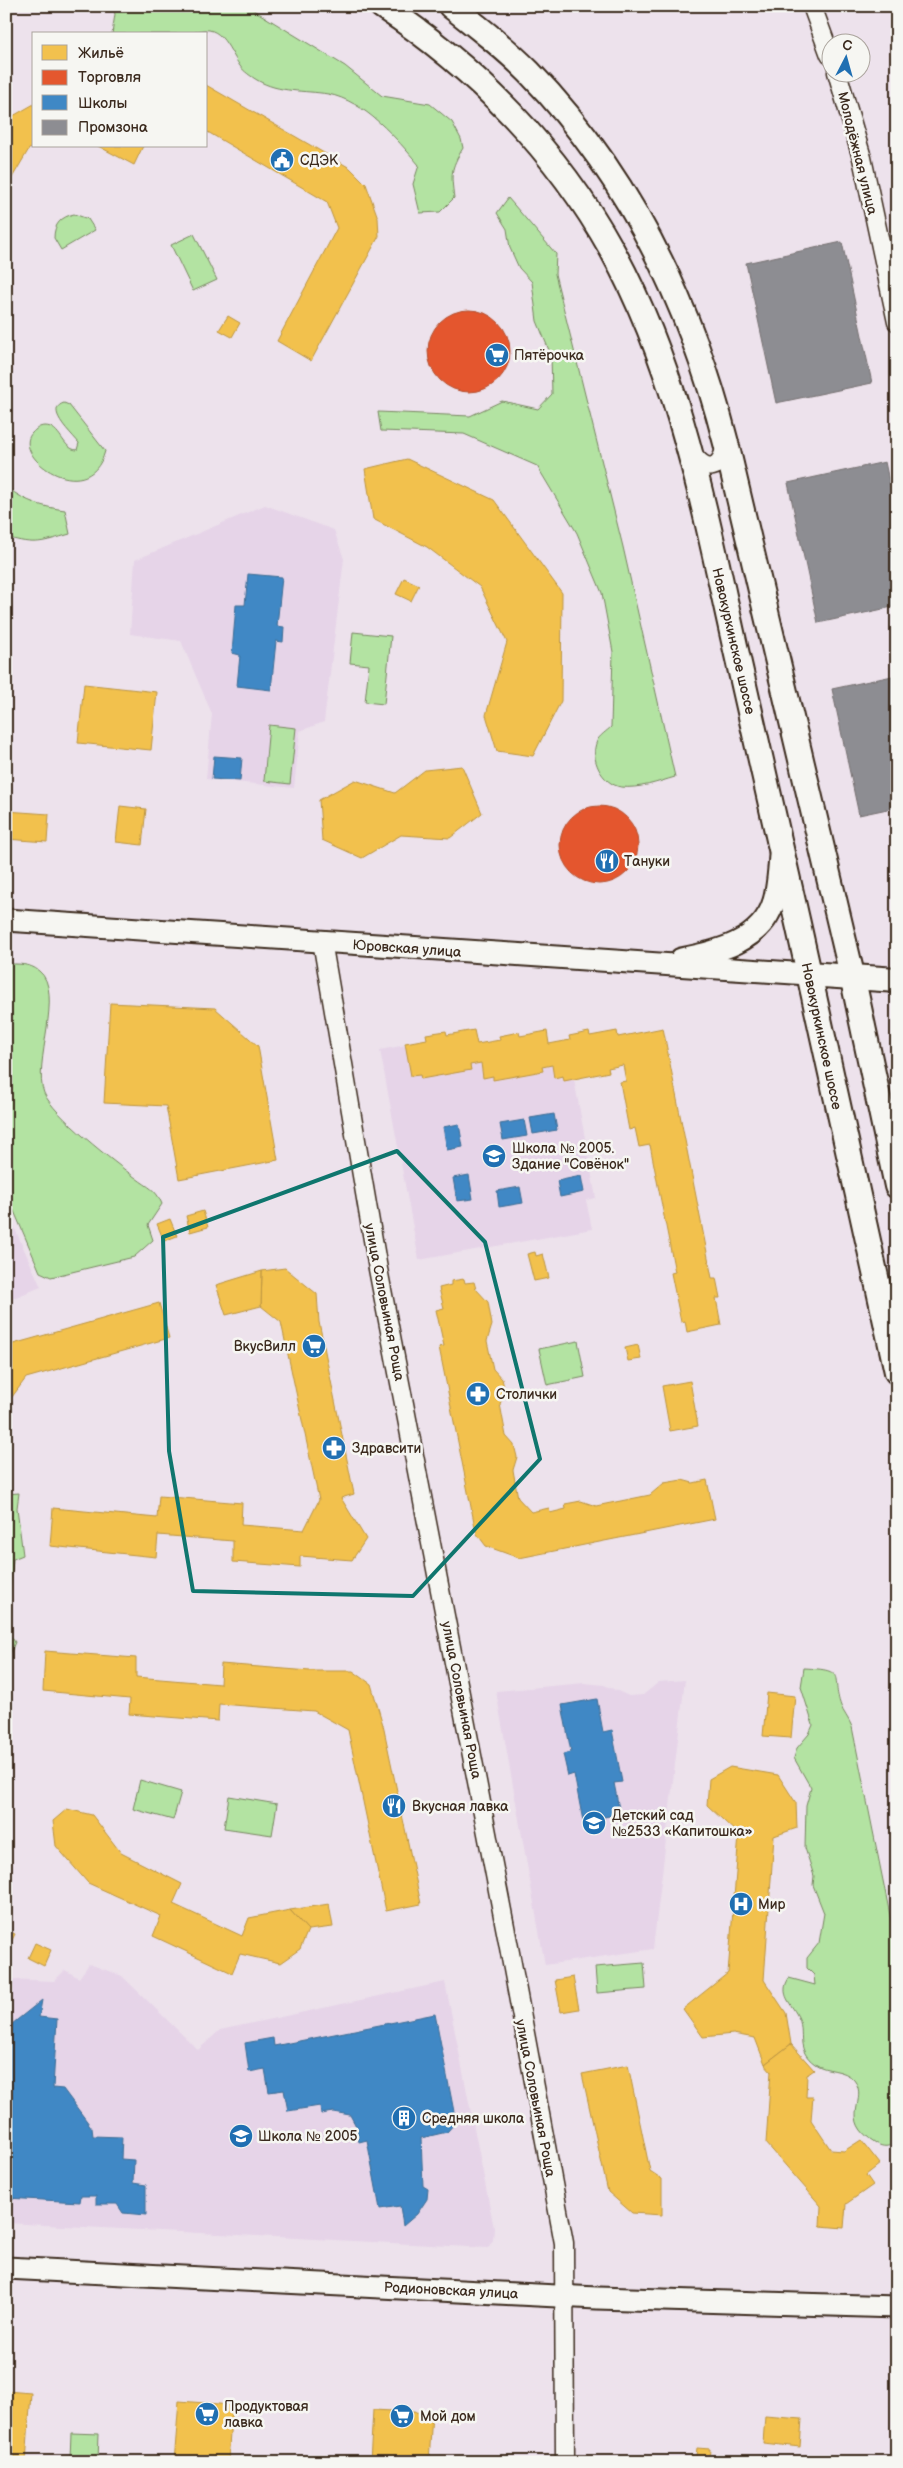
<svg xmlns="http://www.w3.org/2000/svg" width="903" height="2468" font-family="'Balsamiq Sans',sans-serif">
	<style>
		.built { fill: #e6d4e8 }
		.green { fill: #b3e3a2; stroke: #778660 }
		.homes { fill: #f2c14e; stroke: #bb9440 }
		.shops { fill: #e4572e; stroke: #b14a29 }
		.schools { fill: #3f88c5; stroke: #3e6c93 }
		.industry { fill: #8d8d92; stroke: #746f6f }
		.lines { fill: none; stroke-linecap: round; stroke-linejoin: round }
		.minor-casing { stroke: #3b2a1e; stroke-width: 21 }
		.tertiary-casing { stroke: #3b2a1e; stroke-width: 25 }
		.secondary-casing { stroke: #3b2a1e; stroke-width: 28 }
		.minor { stroke: #f6f6f2; stroke-width: 18 }
		.tertiary { stroke: #f6f6f2; stroke-width: 21 }
		.secondary { stroke: #f6f6f2; stroke-width: 24 }
		.marked { fill: none; stroke: #0f766e; stroke-width: 4; stroke-linejoin: round }
		.labels { text-anchor: middle; stroke-width: 5; stroke-linejoin: round; paint-order: stroke }
		.street-label { font-size: 14px; fill: #3b2a1e; stroke: #f6f6f2 }
		.poi-label { font-size: 14px; fill: #3b2a1e; stroke: #f6f6f2; text-anchor: start }
	</style>
	<rect width="100%" height="100%" fill="#ede2ec"/>
	<filter id="ink" filterUnits="userSpaceOnUse"><feTurbulence type="fractalNoise" baseFrequency=".02" numOctaves="2"/><feDisplacementMap in="SourceGraphic" scale="10" xChannelSelector="R" yChannelSelector="G"/><feConvolveMatrix kernelMatrix="1 2 1 2 8 2 1 2 1" color-interpolation-filters="sRGB"/></filter>
	<g filter="url(#ink)">
		<g class="built">
			<path d="M265 505 334 530 344 559 324 722 300 731 294 788 206 779 212 714 181 641 130 634 135 560Z"/>
			<path d="M406 1045 412 1076 481 1063 483 1078 493 1076 494 1080 543 1071 542 1067 552 1065 554 1078 574 1079 596 1198 586 1200 592 1229 419 1260 380 1050Z"/>
			<path d="M6 1209 41 1287 6 1301Z"/>
			<path d="M685 1680 653 1949 545 1965 496 1691 584 1683 604 1685 629 1696 643 1695 659 1682Z"/>
			<path d="M89 1964 122 1976 198 2050 220 2030 445 1982 494 2228 493 2240 488 2248 6 2223V1979L54 1981 65 1970 79 1978Z"/>
		</g>
		<g class="green">
			<path d="M112 6H247L345 66 382 96 430 104 452 122 461 139 463 148C450 170 451 173 454 198L440 212 420 213 413 184 419 165C396 138 365 101 328 94 304 90 279 93 257 80 252 77 243 71 240 66 227 47 220 19 191 34H112L115 14Z"/>
			<path d="M508 198 556 254 555 274 623 547 675 777C658 782 639 789 621 787 602 784 589 758 597 741 599 736 607 731 611 727L613 652 602 593 577 533 537 466 464 434 381 431 378 412 470 416 502 401 538 409 552 394 551 355 537 321 532 282 519 268 510 248 507 229 497 213Z"/>
			<path d="M74 214 88 219 95 230 61 250 54 238C54 224 61 217 74 214Z"/>
			<path d="M194 234 217 280 193 291 171 245Z"/>
			<path d="M64 403 69 405 105 451C89 511 10 457 32 433 36 429 39 426 45 426 61 426 62 449 77 450L79 443C72 434 44 409 64 403Z"/>
			<path d="M8 488C26 502 43 507 65 510L70 534C42 542 36 546 6 537Z"/>
			<path d="M353 632 391 636 384 704 365 702 369 665 350 663Z"/>
			<path d="M269 725 296 728 290 784 264 781Z"/>
			<path d="M6 964C17 964 30 963 39 971 65 991 32 1065 44 1093 53 1115 115 1163 136 1178 149 1188 156 1189 162 1204L148 1225 153 1240 134 1257 51 1277 40 1272 14 1211 6 1200Z"/>
			<path d="M578 1341 585 1377 547 1385 539 1349Z"/>
			<path d="M19 1493 17 1508 23 1555 13 1559 7 1631 15 1642 6 1664V1494Z"/>
			<path d="M804 1668C849 1670 830 1676 841 1706 843 1712 849 1719 852 1727L897 1950V2108L893 2120 897 2142C889 2147 883 2148 876 2143 837 2119 870 2100 854 2080 844 2068 826 2072 815 2064 795 2050 805 2033 799 2019 792 2003 778 1995 789 1978L815 1985 814 1975 807 1968V1958L819 1943 824 1913 813 1885 814 1876 805 1848 806 1806 811 1788 794 1758 797 1748 809 1734 813 1725 801 1687Z"/>
			<path d="M140 1780 181 1792 173 1820 133 1809Z"/>
			<path d="M229 1796 277 1804 272 1835 224 1828Z"/>
			<path d="M644 1963 646 1989 597 1993 595 1967Z"/>
			<path d="M71 2433 99 2434 98 2460 70 2459Z"/>
		</g>
		<g class="homes">
			<path d="M206 85 350 168 366 184 378 218 379 236 311 361 277 341 337 228 327 202 206 131Z"/>
			<path d="M34 104V146H37L29 149 6 188V120Z"/>
			<path d="M98 146H143L134 165Z"/>
			<path d="M228 316 240 323 232 337 219 330Z"/>
			<path d="M407 459 494 500 562 593 561 701 533 756 497 751 486 715 507 642 480 587 427 547 373 519 365 469Z"/>
			<path d="M404 578 419 585 411 601 396 594Z"/>
			<path d="M84 684 157 692 151 750 78 743Z"/>
			<path d="M462 766 482 813 450 838 401 835 362 858 322 840 319 800 355 780 395 793 425 770Z"/>
			<path d="M120 806 146 809 142 845 116 842Z"/>
			<path d="M6 811 49 814 47 842 6 839Z"/>
			<path d="M110 1003 215 1008 258 1046 278 1160 179 1179 166 1106 104 1103Z"/>
			<path d="M663 1028 712 1278H716L720 1298H716L721 1325 687 1332 685 1321 681 1322 671 1273 675 1272 650 1145 639 1147 635 1128 629 1130 620 1082 626 1081 623 1065 608 1068 609 1072 564 1081 563 1076 554 1078 552 1065 542 1067 543 1071 493 1080V1076L483 1078 481 1063 470 1065 471 1070 421 1079 420 1075 411 1076 405 1043 427 1039 426 1034 446 1031 447 1035 474 1030 477 1044 500 1040 499 1036 519 1032 520 1036 547 1031 549 1044 570 1040 569 1036 589 1032 590 1036 617 1031 618 1037Z"/>
			<path d="M203 1211 208 1227 190 1232 186 1216Z"/>
			<path d="M170 1219 177 1236 164 1241 157 1224Z"/>
			<path d="M535 1252 536 1256 543 1254 549 1278 534 1281 527 1254Z"/>
			<path d="M285 1268 317 1294 319 1322 354 1494 341 1498 366 1539 352 1560 300 1556V1567L233 1562V1541L158 1535 156 1557 50 1546 53 1508 157 1518 159 1496 242 1503 241 1525 304 1530 319 1500 281 1322 261 1306 262 1271Z"/>
			<path d="M262 1271 261 1306 226 1315 216 1285Z"/>
			<path d="M464 1279 465 1283 474 1282 476 1289 488 1302 492 1325 487 1341 493 1369 502 1379 505 1391 500 1404 506 1436 514 1445 517 1457 513 1470 518 1498 531 1512 549 1508 550 1513 566 1509 565 1504 581 1501 596 1506 650 1495 664 1483 682 1480 693 1483 707 1480 715 1519 519 1558 486 1546 477 1534 475 1527 439 1347 444 1346 436 1310 444 1308 439 1288 451 1285V1281Z"/>
			<path d="M159 1303 169 1338 26 1378 9 1401V1469H6V1346Z"/>
			<path d="M638 1345 641 1359 628 1361 625 1348Z"/>
			<path d="M690 1381 698 1426 670 1431 662 1386Z"/>
			<path d="M45 1651 136 1658V1677L220 1684 221 1664 310 1671H353L371 1684 383 1725 421 1904 386 1911 348 1730 314 1711 219 1704 218 1721 129 1714 130 1699 43 1691Z"/>
			<path d="M767 1693 795 1696 791 1738 763 1736Z"/>
			<path d="M730 1767 778 1775 796 1803 797 1828 774 1836 764 1980 786 2013 791 2044 765 2064 755 2038 733 2034 703 2037 683 2009 728 1973 739 1835 707 1805 709 1779Z"/>
			<path d="M67 1809 92 1815 121 1853 182 1884 173 1904 242 1936 249 1918 290 1910 308 1930 300 1949 280 1963 240 1954 232 1973 153 1936 161 1916 88 1883 56 1846 53 1821Z"/>
			<path d="M329 1904 333 1927 308 1930 290 1910Z"/>
			<path d="M6 1930 15 1934 7 1950H6Z"/>
			<path d="M35 1943 51 1950 44 1966 28 1958Z"/>
			<path d="M573 1977 579 2009 561 2012 555 1980Z"/>
			<path d="M791 2044 814 2070 807 2075 806 2097H813L811 2120 831 2150 844 2151 861 2140 880 2164 866 2175 873 2185 846 2204 844 2228 820 2226 821 2206 766 2143 771 2071 765 2064Z"/>
			<path d="M628 2065 650 2171 662 2179V2215L632 2213 608 2192 582 2074Z"/>
			<path d="M6 2391 31 2393 26 2462H6Z"/>
			<path d="M179 2401 232 2405 228 2462H174Z"/>
			<path d="M373 2410 432 2413 429 2462H370Z"/>
			<path d="M765 2416 802 2419 800 2447 763 2443Z"/>
			<path d="M697 2448 710 2449 709 2462H690L691 2455 696 2456Z"/>
		</g>
		<g class="shops">
			<circle cx="469" cy="351" r="41"/>
			<circle cx="599" cy="845" r="39"/>
		</g>
		<g class="schools">
			<path d="M248 574 282 577 277 626 284 627 283 642 276 641 271 690 237 686 240 655 232 653 236 605H245Z"/>
			<path d="M214 756 242 758 240 781 212 779Z"/>
			<path d="M554 1114 557 1130 533 1134 530 1118Z"/>
			<path d="M524 1120 527 1136 503 1140 500 1124Z"/>
			<path d="M459 1124 463 1147 447 1150 443 1127Z"/>
			<path d="M469 1175 473 1199 457 1201 453 1178Z"/>
			<path d="M581 1176 584 1192 560 1197 557 1181Z"/>
			<path d="M520 1187 523 1203 499 1207 497 1191Z"/>
			<path d="M597 1699 603 1732 612 1730 622 1782 614 1783 620 1814 583 1821 574 1774 568 1776 563 1754 571 1752 562 1705Z"/>
			<path d="M42 2000 39 2017 57 2019 53 2088 63 2089 92 2128 93 2136 122 2137 121 2159 134 2160 133 2183 146 2185V2215L123 2213 117 2204H96V2196H81L80 2202 6 2198 7 2028Z"/>
			<path d="M435 2014 456 2122 447 2132 421 2138 423 2186 428 2189 427 2199 417 2214 403 2226 400 2206 380 2209 367 2140 359 2142 356 2126 350 2115 333 2112 321 2114 320 2106 288 2111 284 2090 269 2092 265 2069 249 2072 245 2043 273 2038 274 2046Z"/>
		</g>
		<g class="industry">
			<path d="M842 242 872 383 776 403 746 263Z"/>
			<path d="M885 462 897 519V606L818 623 788 483Z"/>
			<path d="M897 675V807L859 815 832 689Z"/>
		</g>
		<g class="lines">
			<g class="minor-casing">
				<g id="minor">
					<path d="M812 6 830 55"/>
					<path d="M837 72 862 158 897 322"/>
					<path d="M691 451C705 475 723 470 726 443"/>
					<path d="M322 941 378 1269 508 1942 564 2243 565 2462"/>
				</g>
			</g>
			<g class="tertiary-casing">
				<g id="tertiary">
					<path d="M6 920 808 974"/>
					<path d="M681 959C717 952 762 942 774 901 778 887 779 870 780 855"/>
					<path d="M6 2268 597 2298 897 2307"/>
				</g>
			</g>
			<g class="secondary-casing">
				<g id="secondary">
					<path d="M382 6C476 68 557 151 612 250 685 383 709 535 743 681 796 911 846 1141 897 1372"/>
					<path d="M451 6C478 27 505 48 529 72 629 175 691 306 726 443L852 975 897 1186"/>
					<path d="M808 974 897 980"/>
				</g>
			</g>
			<use href="#minor" class="minor"/>
			<use href="#tertiary" class="tertiary"/>
			<use href="#secondary" class="secondary"/>
		</g>
	</g>
	<path class="marked" d="M397 1151 485 1242 540 1459 413 1596 193 1591 169 1451 163 1237Z"/>
	<defs>
		<g id="civic-disc" transform="scale(1.25)"><circle r="9.5" fill="#1f6fb2" stroke="#f6f6f2"/><path d="M-.6-6.5H3V-4.5H.6V-3L4-1V1h2V6H-6V1h2V-1L-.6-3ZM-1.2 2.5V6h2.4V2.5Z" fill="#fff"/></g>
		<g id="supermarket-disc" transform="scale(1.25)"><circle r="9.5" fill="#1f6fb2" stroke="#f6f6f2"/><path d="M-6-5.5h2.5l.6 2H6L4.5 2H-2.5L-4.4-4H-6ZM-1.5 3.2a1.3 1.3 0 1 0 .1 0ZM3 3.2a1.3 1.3 0 1 0 .1 0Z" fill="#fff"/></g>
		<g id="restaurant-disc" transform="scale(1.25)"><circle r="9.5" fill="#1f6fb2" stroke="#f6f6f2"/><path d="M-5-6h1v4h1v-4h1v4h1v-4h1v5L-1.5 .5V6h-2V.5L-5-1ZM5-6V6H3V1.5H1.5Q1.5-4 5-6Z" fill="#fff"/></g>
		<g id="school-disc" transform="scale(1.25)"><circle r="9.5" fill="#1f6fb2" stroke="#f6f6f2"/><path d="M0-5L7-2L0 1L-7-2ZM-4 1L0 2.5L4 1V4Q0 6-4 4Z" fill="#fff"/></g>
		<g id="pharmacy-disc" transform="scale(1.25)"><circle r="9.5" fill="#1f6fb2" stroke="#f6f6f2"/><path d="M-2-6h4v4h4v4h-4v4h-4v-4h-4v-4h4Z" fill="#fff"/></g>
		<g id="hospital-disc" transform="scale(1.25)"><circle r="9.5" fill="#1f6fb2" stroke="#f6f6f2"/><path d="M-5-5h3v3.5h4V-5h3V5h-3V1.5h-4V5h-3Z" fill="#fff"/></g>
		<g id="building-disc" transform="scale(1.25)"><circle r="9.5" fill="#1f6fb2" stroke="#f6f6f2"/><path d="M-4-6H4V6H1V3H-1V6H-4ZM-2.5-4.3h1.7v1.8h-1.7ZM.8-4.3h1.7v1.8H.8ZM-2.5-1h1.7V.8h-1.7ZM.8-1h1.7V.8H.8Z" fill="#fff"/></g>
	</defs>
	<g fill-rule="evenodd">
		<use href="#civic-disc" x="282" y="160"/>
		<use href="#supermarket-disc" x="497" y="355"/>
		<use href="#restaurant-disc" x="607" y="861"/>
		<use href="#school-disc" x="494" y="1156"/>
		<use href="#supermarket-disc" x="314" y="1346"/>
		<use href="#pharmacy-disc" x="478" y="1394"/>
		<use href="#pharmacy-disc" x="334" y="1448"/>
		<use href="#restaurant-disc" x="394" y="1806"/>
		<use href="#school-disc" x="594" y="1823"/>
		<use href="#hospital-disc" x="741" y="1904"/>
		<use href="#building-disc" x="404" y="2118"/>
		<use href="#school-disc" x="241" y="2136"/>
		<use href="#supermarket-disc" x="207" y="2414"/>
		<use href="#supermarket-disc" x="402" y="2416"/>
	</g>
	<g class="labels">
		<g class="street-label">
			<text transform="translate(858 153) rotate(76)" y="5">Молодёжная улица</text>
			<text transform="translate(734 641) rotate(77)" y="5">Новокуркинское шоссе</text>
			<text transform="translate(407 948) rotate(4)" y="5">Юровская улица</text>
			<text transform="translate(822 1036) rotate(78)" y="5">Новокуркинское шоссе</text>
			<text transform="translate(385 1302) rotate(79)" y="5">улица Соловьиная Роща</text>
			<text transform="translate(462 1700) rotate(79)" y="5">улица Соловьиная Роща</text>
			<text transform="translate(536 2098) rotate(79)" y="5">улица Соловьиная Роща</text>
			<text transform="translate(451 2290) rotate(3)" y="5">Родионовская улица</text>
		</g>
		<g class="poi-label">
			<text x="300" y="165">СДЭК</text>
			<text x="514" y="360">Пятёрочка</text>
			<text x="624" y="866">Тануки</text>
			<text x="512" y="1153">Школа № 2005.<tspan x="512" dy="16">Здание "Совёнок"</tspan></text>
			<text x="296" y="1351" text-anchor="end">ВкусВилл</text>
			<text x="496" y="1399">Столички</text>
			<text x="352" y="1453">Здравсити</text>
			<text x="412" y="1811">Вкусная лавка</text>
			<text x="612" y="1820">Детский сад<tspan x="612" dy="16">№2533 «Капитошка»</tspan></text>
			<text x="758" y="1909">Мир</text>
			<text x="422" y="2123">Средняя школа</text>
			<text x="258" y="2141">Школа № 2005</text>
			<text x="224" y="2411">Продуктовая<tspan x="224" dy="16">лавка</tspan></text>
			<text x="420" y="2421">Мой дом</text>
		</g>
	</g>
	<rect width="903" height="2468" fill="none" stroke="#f6f6f2" stroke-width="25"/>
	<rect x="12" y="12" width="878" height="2443" fill="none" stroke="#3b2a1e" stroke-width="2" filter="url(#ink)"/>
	<rect x="32" y="32" width="175" height="115" fill="#f6f6f2" stroke="#aba49d"/>
	<rect x="42" y="45" width="25" height="15" fill="#f2c14e" stroke="#aba49d"/>
	<text x="78" y="58" font-size="15" fill="#3b2a1e">Жильё</text>
	<rect x="42" y="70" width="25" height="15" fill="#e4572e" stroke="#aba49d"/>
	<text x="78" y="82" font-size="15" fill="#3b2a1e">Торговля</text>
	<rect x="42" y="95" width="25" height="15" fill="#3f88c5" stroke="#aba49d"/>
	<text x="78" y="108" font-size="15" fill="#3b2a1e">Школы</text>
	<rect x="42" y="120" width="25" height="15" fill="#8d8d92" stroke="#aba49d"/>
	<text x="78" y="132" font-size="15" fill="#3b2a1e">Промзона</text>
	<g transform="translate(846 58) rotate(6)"><circle r="24" fill="#f6f6f2" stroke="#aba49d"/>
	<path d="M0-4L9 19L0 12L-9 19Z" fill="#1f6fb2"/>
	<text y="-8" font-size="14" font-weight="bold" text-anchor="middle" fill="#3b2a1e">С</text>
	</g>
</svg>
